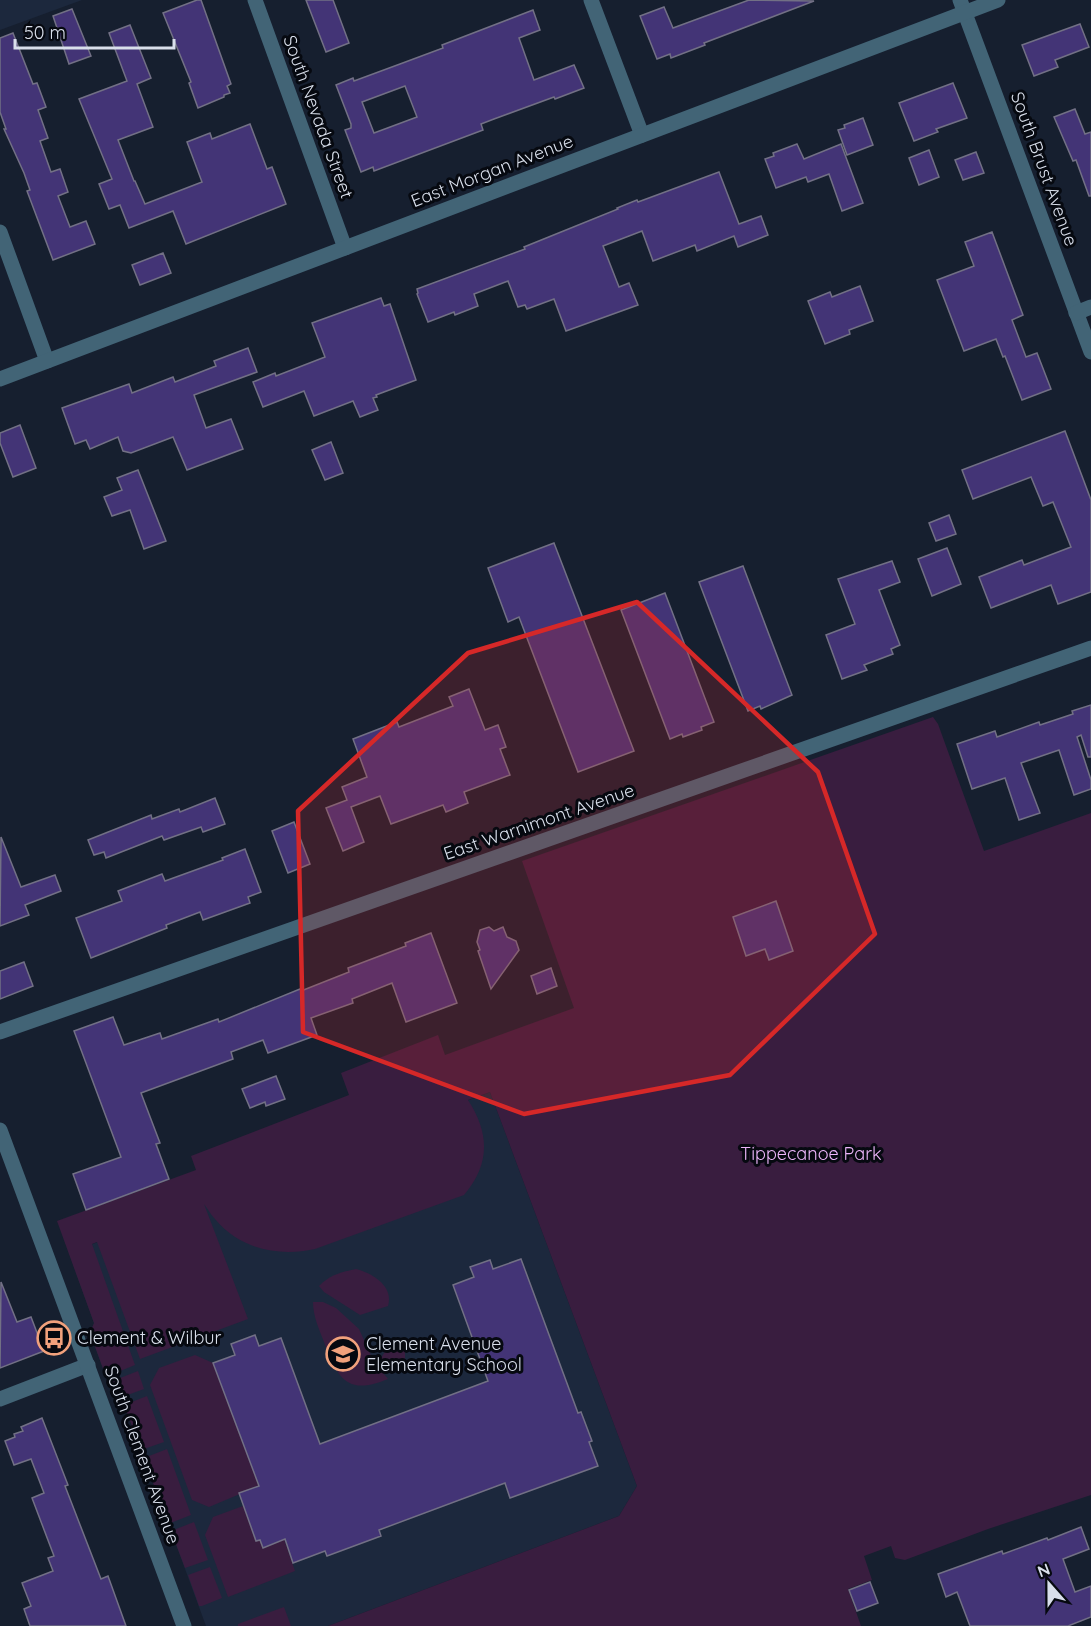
<svg xmlns="http://www.w3.org/2000/svg" width="1091" height="1626" font-family="Quicksand,sans-serif">
	<style>
		.built { fill: #1c283d }
		.green { fill: #391d3f }
		.building { fill: #433476; stroke: #727085; stroke-width: 1.5; fill-rule: evenodd }
		.lines { fill: none; stroke-linecap: round; stroke-linejoin: round }
		.minor { stroke: #426476; stroke-width: 15 }
		.tertiary { stroke: #426476; stroke-width: 15 }
		.marked { fill: #d62828; fill-opacity: 0.2; stroke: #d62828; stroke-width: 4.5; stroke-linejoin: round }
		.labels { text-anchor: middle; stroke-width: 6; stroke-linejoin: round; paint-order: stroke }
		.street-label { font-size: 18px; fill: #d9dfeb; stroke: #060910 }
		.park-label { font-size: 18px; fill: #edb6fb; stroke: #060910 }
		.poi-label { font-size: 18px; fill: #d9dfeb; stroke: #060910; text-anchor: start }
	</style>
	<rect width="100%" height="100%" fill="#161f2f"/>
	<g class="built">
		<path d="M0 0H82L0 30Z"/>
		<path d="M490 1092 637 1486 619 1516 328 1626H206L119 1389 109 1385 90 1333 94 1323 69 1253Z"/>
	</g>
	<g class="green">
		<path d="M933 717 938 724 984 851 1091 813V1495L988 1529 905 1560 895 1558 891 1546 864 1556 872 1580 848 1589 861 1626H328L619 1516 637 1486 490 1092 468 1100C490 1134 490 1164 464 1195L315 1249C278 1257 240 1249 215 1219 211 1215 208 1209 204 1204L248 1319 140 1359 97 1242 92 1244 135 1365 113 1374H105L90 1333 94 1323 57 1221 196 1170 191 1156 349 1095 341 1073 438 1035 445 1055 574 1008 522 861Z"/>
		<path d="M356 1269C372 1273 394 1286 388 1306L360 1315 324 1292 319 1286C330 1275 341 1272 356 1269Z"/>
		<path d="M313 1302H323L336 1308 359 1329 374 1362 388 1379C347 1396 338 1379 324 1342 319 1329 313 1316 313 1302Z"/>
		<path d="M400 1344H405V1358L398 1371 390 1369 381 1358 386 1350Z"/>
		<path d="M195 1355 213 1363 259 1486 209 1507 192 1500 150 1385 159 1368Z"/>
		<path d="M138 1371 144 1389 122 1397 119 1389 109 1385 115 1380Z"/>
		<path d="M147 1396 164 1442 141 1450 124 1405Z"/>
		<path d="M167 1449 191 1515 168 1524 144 1458Z"/>
		<path d="M243 1506 256 1541 283 1536 295 1571 228 1597 205 1535 213 1517Z"/>
		<path d="M194 1522 208 1560 185 1568 171 1531Z"/>
		<path d="M210 1567 222 1598 202 1606H199L188 1575Z"/>
		<path d="M284 1607 291 1626H238V1624Z"/>
	</g>
	<g class="building">
		<path d="M197 0H201L231 84 227 86 230 93 224 95V97L198 108 189 83 191 82 163 13Z"/>
		<path d="M306 0H333L349 43 326 52Z"/>
		<path d="M749 0 814 1 704 43 705 45 671 58 670 54 657 59 640 16 664 7 673 28Z"/>
		<path d="M72 9 91 56 69 64 53 16Z"/>
		<path d="M533 10 540 30 519 38 534 80 574 65 584 88 555 99 554 97 494 119 481 124 483 130 374 171 373 167 361 172 345 130 351 128V124L336 85 353 78 354 81 400 64 443 48 442 45ZM405 86 417 117 374 133 362 102Z"/>
		<path d="M1080 24 1089 47 1055 60 1058 67 1034 76 1022 45Z"/>
		<path d="M130 25 151 78 137 84 153 127 118 140 134 181H135L145 204 202 182 187 142 210 133 212 139 250 124 267 169 272 167 286 204 186 244 173 211 129 228 120 205 109 209 99 184 112 179 79 99 127 81 109 33Z"/>
		<path d="M13 33 33 84 37 83 46 107 38 110 48 138 40 141 51 172 60 169 68 192 58 196 70 227 86 221 95 244 53 260 27 191 30 190 24 173 4 129H6L0 112V38Z"/>
		<path d="M953 83 967 118 936 129 938 132 914 141 899 103Z"/>
		<path d="M1075 109 1085 134 1091 132V196H1089L1076 160 1073 161 1054 117Z"/>
		<path d="M863 118 873 145 847 155 838 130 845 128 844 125Z"/>
		<path d="M797 144 804 159 841 144 863 203 842 211 829 174 808 182 806 177 776 188 765 159 774 156 773 153Z"/>
		<path d="M929 150 939 177 919 185 909 158Z"/>
		<path d="M976 152 984 173 963 180 955 160Z"/>
		<path d="M719 172 739 224 761 216 768 235 738 247 734 236 697 251 695 245 653 261 642 231 603 246 619 287 629 283 638 305 566 331 554 299 527 309 525 305 518 307 508 281 474 294 478 306 455 315 454 312 428 322 417 294 418 293 417 289 525 249 524 247 618 209 617 208 637 200 638 202Z"/>
		<path d="M992 232 1023 315 1012 320 1026 357 1037 353 1051 389 1022 400 1005 356 1003 357 996 339 964 351 937 280 974 266 965 242Z"/>
		<path d="M163 253 171 273 140 285 132 265Z"/>
		<path d="M860 286 873 321 849 330 850 334 825 344 808 301 830 292 832 297Z"/>
		<path d="M381 298 384 306 390 304 416 380 376 395 377 397 373 398 378 410 360 417 353 401 314 416 304 391 263 407 253 382 275 373 276 376 325 357 312 323Z"/>
		<path d="M248 348 257 372 194 395 206 428 231 419 243 449 187 470 173 437 131 453 123 451 118 437 90 449 86 440 75 444 62 408 129 384 132 393 173 377 175 382 216 366 214 361Z"/>
		<path d="M20 425 36 468 13 477 0 443V433Z"/>
		<path d="M1065 431 1091 500V592L1058 604 1051 585 991 608 979 577 1022 560 1024 565 1071 547 1053 502 1043 506 1031 477 973 499 962 470Z"/>
		<path d="M331 442 343 473 325 480 312 450Z"/>
		<path d="M138 470 166 541 144 549 130 510 112 516 104 497 122 490 117 478Z"/>
		<path d="M949 515 956 534 936 541 929 523Z"/>
		<path d="M554 543 634 751 578 772 519 617 508 622 488 568Z"/>
		<path d="M947 548 961 584 932 596 918 559Z"/>
		<path d="M892 561 900 582 879 590 900 645 891 649 893 654 864 665 867 670 842 679 826 635 855 624 838 579Z"/>
		<path d="M743 566 792 695 761 709 760 706 748 711 699 582Z"/>
		<path d="M665 593 714 722 701 727 702 730 683 737 682 734 670 739 621 610Z"/>
		<path d="M469 689 485 730 498 725 506 747 500 749 510 775 464 792 468 803 446 812 443 805 391 824 380 796 351 807 364 842 343 851 326 808 347 800 342 787 367 777 353 739 397 722 399 727 453 706 449 697Z"/>
		<path d="M1091 705V757H1088L1081 735 1077 737 1091 780V789L1074 795 1059 750 1021 763 1040 813 1019 820 1005 778 972 789 957 744 995 731 997 737 1039 722 1040 725 1073 714 1072 711Z"/>
		<path d="M215 798 225 824 203 832 201 827 164 840 162 836 106 858 104 852 94 855 88 840 151 815 152 819 179 809 180 812Z"/>
		<path d="M294 822 310 864 288 873 272 831Z"/>
		<path d="M1 837 21 887 55 875 61 891 25 905 29 915 0 926Z"/>
		<path d="M245 849 261 892 248 897 250 903 203 920 200 912 166 925 167 928 91 958 76 918 122 901 118 891 162 874 165 881 223 860 222 858Z"/>
		<path d="M776 901 793 951 769 960 765 949 746 956 733 917Z"/>
		<path d="M489 927 494 931 503 927 507 937 516 941 519 950 491 989 478 951 480 950 477 942 480 930Z"/>
		<path d="M431 933 457 1003 406 1022 392 983 352 999 353 1003 311 1018 317 1035 268 1053 263 1040 231 1052 233 1059 141 1093 160 1143 156 1144 169 1179 86 1210 73 1174 121 1157 74 1031 113 1017 124 1045 160 1033 162 1039 218 1019 219 1022 300 989 301 991 349 972 348 968 406 946 405 943Z"/>
		<path d="M24 962 33 986 0 999V971Z"/>
		<path d="M551 968 557 986 537 994 531 976Z"/>
		<path d="M276 1076 285 1099 266 1106 265 1102 250 1108 242 1089Z"/>
		<path d="M521 1259 578 1413 581 1412 592 1441 589 1442 598 1466 510 1498 505 1483 379 1530 381 1536 327 1556 325 1551 293 1563 285 1539 263 1548 260 1540 256 1541 239 1493 259 1486 213 1363 235 1355 231 1344 255 1335 259 1346 281 1338 320 1444 488 1381 453 1285 474 1277 470 1267 490 1260 493 1269Z"/>
		<path d="M1 1282 17 1322 31 1317 44 1351 0 1368Z"/>
		<path d="M42 1418 68 1485 65 1486 101 1579 108 1576 126 1626H30L24 1609 31 1606 22 1583 53 1571 48 1558 54 1556 32 1498 44 1493 31 1459 14 1465 5 1441 15 1437 14 1434 23 1431 21 1427Z"/>
		<path d="M1081 1527 1089 1549 1063 1559 1075 1592 1091 1586V1617L1068 1626H970L957 1592 946 1597 938 1574 1002 1551 1003 1554 1047 1538 1048 1540Z"/>
		<path d="M870 1582 878 1603 857 1611 849 1590Z"/>
	</g>
	<g class="lines">
		<g class="minor">
			<path d="M255 0 345 248"/>
			<path d="M591 0 642 135"/>
			<path d="M960 0 1091 352"/>
			<path d="M0 232 47 361"/>
			<path d="M1076 313 1091 307"/>
			<path d="M0 379 998 0"/>
			<path d="M0 1032 1091 648"/>
			<path d="M0 1399 88 1365"/>
		</g>
		<path class="tertiary" d="M0 1130 184 1626"/>
	</g>
	<path class="marked" d="M637 602 818 772 875 934 730 1075 524 1114 303 1032 298 811 468 653Z"/>
	<defs>
		<g id="bus-ring" transform="scale(1.725)"><circle r="9.5" fill="#060910" stroke="#f1a17c" stroke-width="1.5"/><path d="M-5-6H5V4H4V6H2V4H-2V6H-4V4H-5ZM-3.5-4V0h7V-4ZM-3.5 1.2v1.5H-2V1.2ZM2 1.2v1.5H3.5V1.2Z" fill="#f1a17c"/></g>
		<g id="school-ring" transform="scale(1.725)"><circle r="9.5" fill="#060910" stroke="#f1a17c" stroke-width="1.5"/><path d="M0-5L7-2L0 1L-7-2ZM-4 1L0 2.5L4 1V4Q0 6-4 4Z" fill="#f1a17c"/></g>
	</defs>
	<g fill-rule="evenodd">
		<use href="#bus-ring" x="54" y="1338"/>
		<use href="#school-ring" x="343" y="1354"/>
	</g>
	<g class="labels">
		<g class="street-label">
			<text transform="translate(318 117) rotate(70)" y="6">South Nevada Street</text>
			<text transform="translate(1044 169) rotate(70)" y="6">South Brust Avenue</text>
			<text transform="translate(492 171) rotate(-21)" y="6">East Morgan Avenue</text>
			<text transform="translate(539 822) rotate(-19)" y="6">East Warnimont Avenue</text>
			<text transform="translate(142 1455) rotate(70)" y="6">South Clement Avenue</text>
		</g>
		<g class="park-label">
			<text x="811" y="1160">Tippecanoe Park</text>
		</g>
		<g class="poi-label">
			<text x="77" y="1344">Clement &amp; Wilbur</text>
			<text x="366" y="1350">Clement Avenue<tspan x="366" dy="21">Elementary School</tspan></text>
		</g>
	</g>
	<g transform="translate(1049 1584) rotate(339)" stroke="#060910" stroke-width="4.5" paint-order="stroke">
	<path d="M0-4.5L10 22L0 15L-10 22Z" fill="#d9dfeb"/>
	<text y="-9" font-size="16" font-weight="bold" text-anchor="middle" fill="#d9dfeb">N</text>
	</g>
	<path d="M15 39v9h159v-9" fill="none" stroke="#d9dfeb" stroke-width="3"/>
	<text x="24" y="39" font-size="18" fill="#d9dfeb" stroke="#060910" stroke-width="4.5" paint-order="stroke">50 m</text>
</svg>
